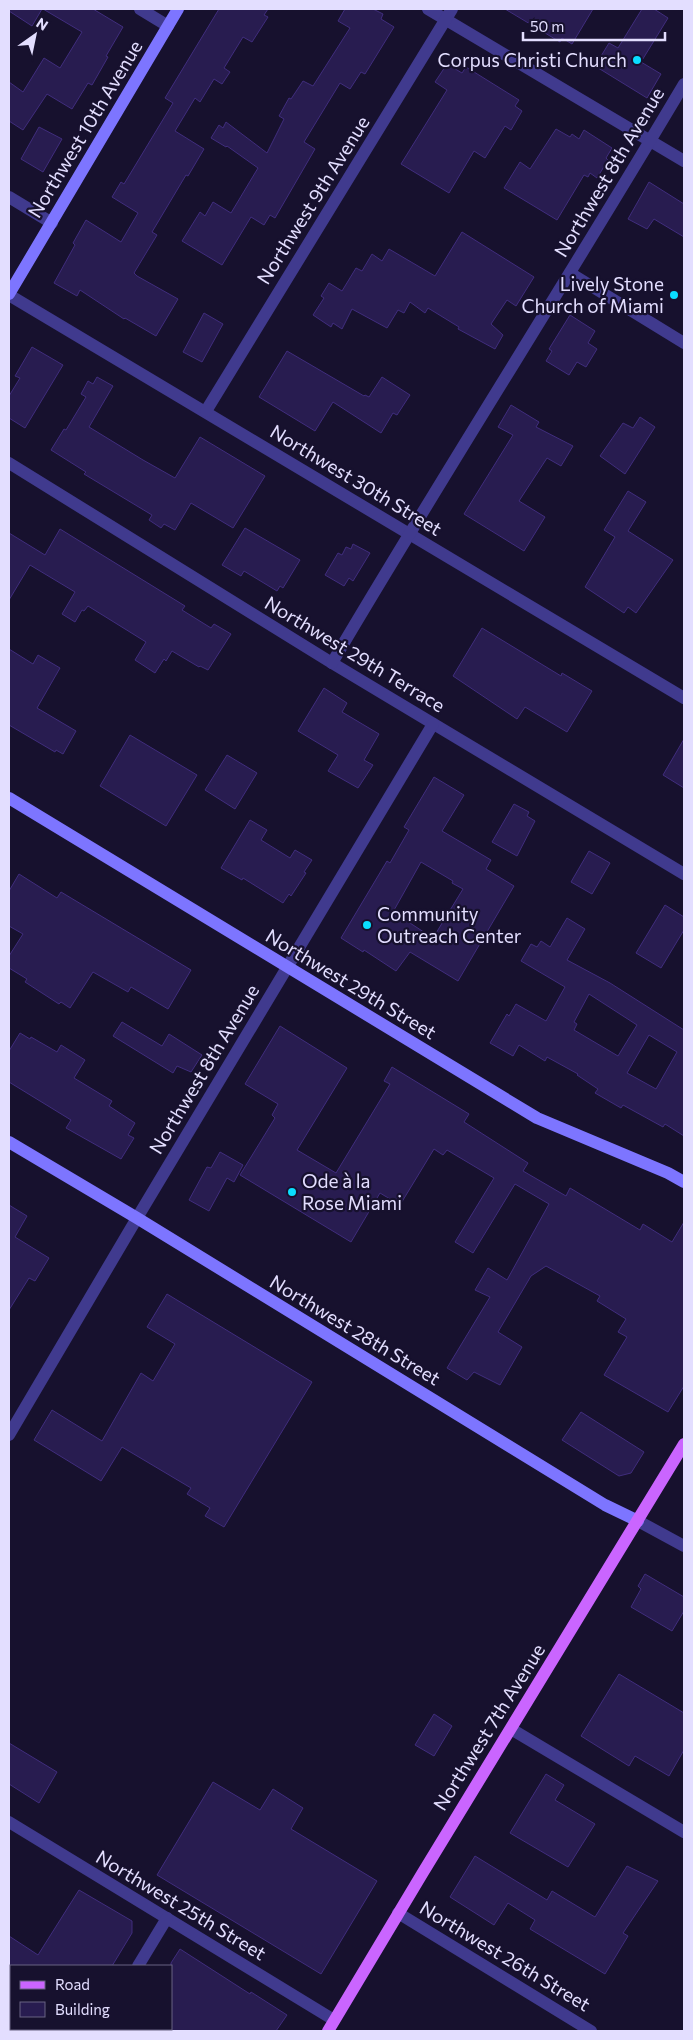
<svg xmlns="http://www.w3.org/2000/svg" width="693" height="2040" font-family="Commissioner,sans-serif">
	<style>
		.building { fill: #281c50; stroke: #402d7d; fill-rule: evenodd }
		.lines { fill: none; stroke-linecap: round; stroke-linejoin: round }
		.street { stroke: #403a8e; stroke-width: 12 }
		.secondary { stroke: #7d75ff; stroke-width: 12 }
		.primary { stroke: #ca65ff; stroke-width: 12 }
		.poi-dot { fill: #0adeff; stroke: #17112e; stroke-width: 2 }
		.labels { text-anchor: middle; stroke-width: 4.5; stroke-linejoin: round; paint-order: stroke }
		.poi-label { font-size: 19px; fill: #e3deff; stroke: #17112e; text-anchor: end }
		.street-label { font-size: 19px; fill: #e3deff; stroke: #17112e }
	</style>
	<rect width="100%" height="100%" fill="#17112e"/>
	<g class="building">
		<path d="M9 9H42L32 26 9 11Z"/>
		<path d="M43 9H93L123 27 106 56 108 57 92 85 88 83 72 109 47 94 23 130 9 121V82L23 92 44 58 60 68 82 32Z"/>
		<path d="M219 9H268L264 15 268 17 252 42 243 37 224 68 230 72 222 84 214 79 200 102 195 98 175 131 204 149 188 176 186 175 152 232 157 235 134 273 137 276 178 299 156 336 125 318 124 319 80 290 77 296 54 283 75 245 73 243 86 220 121 242 138 213 112 197 121 182 124 184 173 103 165 98Z"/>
		<path d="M345 9H373L383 14 381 19 394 27 365 74 361 72 350 89 340 83 304 142 315 149 275 218 270 215 264 225 251 217 222 265 182 241 200 212 205 216 213 202 231 213 258 168 227 146 226 147 211 138 219 125 223 128 226 122 267 153 284 119 279 116 289 98 291 99 303 81 313 86 350 28 338 21Z"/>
		<path d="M505 9H593L572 44 562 38 560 42Z"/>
		<path d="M642 9H654L668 18 641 62 661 74 647 98 595 66 609 43 618 48Z"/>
		<path d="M447 64 462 73 466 67 519 100 515 106 522 111 511 130 505 126 485 158 474 151 449 193 401 164 447 90 435 82Z"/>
		<path d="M39 127 62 139 43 172 21 159Z"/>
		<path d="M556 129 570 137 572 134 579 139 584 130 612 148 606 158 608 160 597 178 590 173 588 177 584 175 557 220 504 188 520 162 530 169Z"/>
		<path d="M649 182 684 204V237L654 219 647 229 628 219Z"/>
		<path d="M462 232 534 277 516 306 507 300 491 324 503 335 495 349 458 329 459 327 428 308 425 313 410 302 404 313 398 310 387 328 352 309 342 329 333 323 331 327 313 315 324 298 321 296 329 283 342 291 356 268 362 271 372 254 382 261 389 249 435 276Z"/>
		<path d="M204 313 223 324 202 362 183 352Z"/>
		<path d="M570 315 595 331 588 343 597 349 586 367 577 362 569 375 546 361 552 351 549 349Z"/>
		<path d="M32 347 63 365 25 428 9 418V396L20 378 15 376Z"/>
		<path d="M287 351 364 396 365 395 369 397 382 377 410 395 397 415 393 413 381 433 333 402 315 431 259 397Z"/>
		<path d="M97 377 113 386 89 427 143 460 175 478 200 437 265 476 233 528 191 503 175 530 164 524 161 528 149 520 152 515 84 474 86 472 51 450 64 429 66 430 86 397 81 394 88 381 93 384Z"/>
		<path d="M511 405 539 422 536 427 573 446 561 466 547 458 519 501 545 517 524 551 464 514 513 435 498 427Z"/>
		<path d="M640 417 655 427 625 474 600 456 623 423 633 428Z"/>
		<path d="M628 491 646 502 628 531 673 560 636 613 628 607 624 613 585 587 615 537 604 530Z"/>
		<path d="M245 528 300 560 283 588 280 586 277 591 244 571 241 576 222 565Z"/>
		<path d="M60 529 185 606 182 610 211 628 214 624 231 634 208 670 200 666 199 667 172 651 166 661 164 659 155 673 135 660 146 642 88 606 84 611 82 610 75 622 62 614 75 592 30 565 9 600V533L45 555Z"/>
		<path d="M353 544 370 553 353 581 349 578 344 586 325 575 338 553 342 555 346 547 351 549Z"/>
		<path d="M482 628 561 676 562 673 592 691 567 732 525 707 517 719 453 676Z"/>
		<path d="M9 649 33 664 38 655 60 668 37 708 76 731 63 754 56 750 55 752 9 725Z"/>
		<path d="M324 688 347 703 342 712 379 734 364 760 373 765 358 788 328 771 338 755 298 731Z"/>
		<path d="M130 735 197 775 166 826 100 786Z"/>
		<path d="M684 739V788L663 775Z"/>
		<path d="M227 755 257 773 235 809 205 790Z"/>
		<path d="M434 777 464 795 442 831 491 860 486 869 514 886 458 981 410 952 396 971 364 950 363 952 341 938 387 861 390 863 409 830 404 827ZM421 862 453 881 452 883 463 889 433 938 393 912Z"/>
		<path d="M514 804 529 812 527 816 535 821 517 856 492 842Z"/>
		<path d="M250 820 267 830 261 840 290 858 295 850 312 860 304 872 306 873 291 896 289 894 283 903 243 878 242 880 221 868Z"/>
		<path d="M589 851 610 863 592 894 571 882Z"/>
		<path d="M19 874 57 898 61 892 191 970 168 1009 131 987 128 992 93 972 70 1008 61 1002 59 1004 25 982 27 979 9 968V956L23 934 9 926V891Z"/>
		<path d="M665 905 684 917V930L661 968 636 953Z"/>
		<path d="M567 918 585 929 567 960 610 983 684 1030V1136L665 1124 663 1127 623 1105 621 1108 595 1093 598 1089 577 1075 578 1074 547 1057 545 1061 519 1045 513 1056 490 1043 507 1014 509 1016 516 1004 546 1021 565 987 521 961 531 944 537 947 541 941 550 947ZM589 994 637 1025 618 1056 574 1030 577 1024 574 1022ZM649 1035 677 1052 656 1089 627 1073Z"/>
		<path d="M122 1022 162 1046 169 1034 202 1055 191 1072 177 1066 173 1073 113 1036Z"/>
		<path d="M280 1026 347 1068 297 1150 336 1173 390 1084 384 1081 392 1067 469 1114 464 1122 528 1163 523 1171 566 1196 570 1188 640 1230 643 1224 672 1242 684 1222V1386L668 1412 604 1375 627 1337 618 1332 626 1319 597 1301 600 1296 546 1266 531 1276 498 1332 522 1347 500 1385 474 1372 467 1380 447 1368 490 1297 475 1290 488 1268 507 1280 549 1204 515 1184 473 1253 455 1242 494 1178 447 1150 443 1155 434 1149 400 1205 380 1193 351 1242 240 1175 275 1118 272 1115 278 1104 245 1084Z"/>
		<path d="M20 1033 30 1039 31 1037 57 1052 61 1045 85 1060 74 1078 112 1101 109 1106 135 1123 128 1135 134 1138 121 1159 66 1128 71 1120 9 1082V1051Z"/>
		<path d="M220 1152 243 1165 234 1182 227 1178 209 1211 189 1200 207 1167 211 1168Z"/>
		<path d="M9 1205 27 1216 15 1237 49 1258 35 1281 29 1278 9 1310Z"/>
		<path d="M167 1294 312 1382 224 1527 205 1516 210 1508 187 1494 191 1488 122 1447 101 1481 34 1440 52 1410 102 1441 141 1373 153 1381 175 1344 147 1327Z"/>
		<path d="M581 1412 644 1452 631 1473 619 1476 562 1440Z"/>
		<path d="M645 1574 684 1597V1611L672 1631 631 1607 641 1589 638 1586Z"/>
		<path d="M619 1674 684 1713V1750L669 1776 635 1756 629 1766 581 1736Z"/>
		<path d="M434 1714 452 1726 434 1756 415 1745Z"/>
		<path d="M9 1743 57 1772 39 1803 9 1784Z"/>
		<path d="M546 1774 564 1785 555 1800 595 1824 568 1867 510 1833Z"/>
		<path d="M213 1782 260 1810 273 1789 303 1808 291 1829 377 1881 321 1974 157 1875Z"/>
		<path d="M475 1856 547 1900 552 1891 595 1917 627 1866 658 1881 623 1933 628 1936 605 1974 530 1929 535 1920 508 1903 494 1925 450 1897Z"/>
		<path d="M79 1890 132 1921V1933L112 1966H9V1936L38 1955Z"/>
		<path d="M180 1949 250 1994 251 1992 287 2015 276 2031H171V1963Z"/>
	</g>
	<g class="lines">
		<g class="street">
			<path d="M140 9 168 26"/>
			<path d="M428 9 684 161"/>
			<path d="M9 197 52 223"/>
			<path d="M570 273 684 343"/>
			<path d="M9 295 684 698"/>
			<path d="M206 411 452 9"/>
			<path d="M9 463 332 663 684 874"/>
			<path d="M332 663C447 468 569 278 684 84"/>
			<path d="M9 1435 137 1218 433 724"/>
			<path d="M638 1521 684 1546"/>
			<path d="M511 1729 684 1832"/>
			<path d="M9 1822 334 2020"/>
			<path d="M398 1913 591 2031"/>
			<path d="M138 1966 167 1918"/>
			<path d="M99 2031 100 2029"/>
		</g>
		<g class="secondary">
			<path d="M9 294 178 9"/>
			<path d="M9 798 537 1118 668 1173 684 1182"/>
			<path d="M9 1142 137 1218 605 1505 638 1521"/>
		</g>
		<path class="primary" d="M328 2031 422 1874 684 1444"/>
	</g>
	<g class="poi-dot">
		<circle cx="637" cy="60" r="5"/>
		<circle cx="674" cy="295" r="5"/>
		<circle cx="367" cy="925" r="5"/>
		<circle cx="292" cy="1192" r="5"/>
	</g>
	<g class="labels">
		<g class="poi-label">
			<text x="627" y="67">Corpus Christi Church</text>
			<text x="664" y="291">Lively Stone<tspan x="664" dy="22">Church of Miami</tspan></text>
			<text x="377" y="921" text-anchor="start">Community<tspan x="377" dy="22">Outreach Center</tspan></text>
			<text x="302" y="1188" text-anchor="start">Ode à la<tspan x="302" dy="22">Rose Miami</tspan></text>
		</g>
		<g class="street-label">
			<text transform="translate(85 129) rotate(-59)" y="7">Northwest 10th Avenue</text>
			<text transform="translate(609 172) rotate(-59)" y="7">Northwest 8th Avenue</text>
			<text transform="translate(313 200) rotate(-58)" y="7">Northwest 9th Avenue</text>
			<text transform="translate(356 480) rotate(31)" y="7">Northwest 30th Street</text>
			<text transform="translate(355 654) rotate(31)" y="7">Northwest 29th Terrace</text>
			<text transform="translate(351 984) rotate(31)" y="7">Northwest 29th Street</text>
			<text transform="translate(204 1069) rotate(-59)" y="7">Northwest 8th Avenue</text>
			<text transform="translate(355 1330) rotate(31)" y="7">Northwest 28th Street</text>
			<text transform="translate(489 1727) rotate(-58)" y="7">Northwest 7th Avenue</text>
			<text transform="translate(181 1905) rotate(31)" y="7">Northwest 25th Street</text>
			<text transform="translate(505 1956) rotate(31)" y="7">Northwest 26th Street</text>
		</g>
	</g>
	<rect width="693" height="2040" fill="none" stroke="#e3deff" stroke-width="20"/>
	<rect x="10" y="1965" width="162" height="65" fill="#17112e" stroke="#696382"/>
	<rect x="20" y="1981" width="25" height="8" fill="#ca65ff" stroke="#696382"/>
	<text x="55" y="1990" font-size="15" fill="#e3deff">Road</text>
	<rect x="20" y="2002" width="25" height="15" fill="#281c50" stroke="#696382"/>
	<text x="55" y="2015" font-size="15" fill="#e3deff">Building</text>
	<g transform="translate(35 35) rotate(33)" stroke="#17112e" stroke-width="4" paint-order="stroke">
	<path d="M0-4L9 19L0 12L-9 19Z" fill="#e3deff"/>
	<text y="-8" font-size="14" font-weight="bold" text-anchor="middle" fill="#e3deff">N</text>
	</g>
	<path d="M523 32v8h142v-8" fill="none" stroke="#e3deff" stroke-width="2.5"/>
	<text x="530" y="32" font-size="15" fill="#e3deff" stroke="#17112e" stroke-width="4" paint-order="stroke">50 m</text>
</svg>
